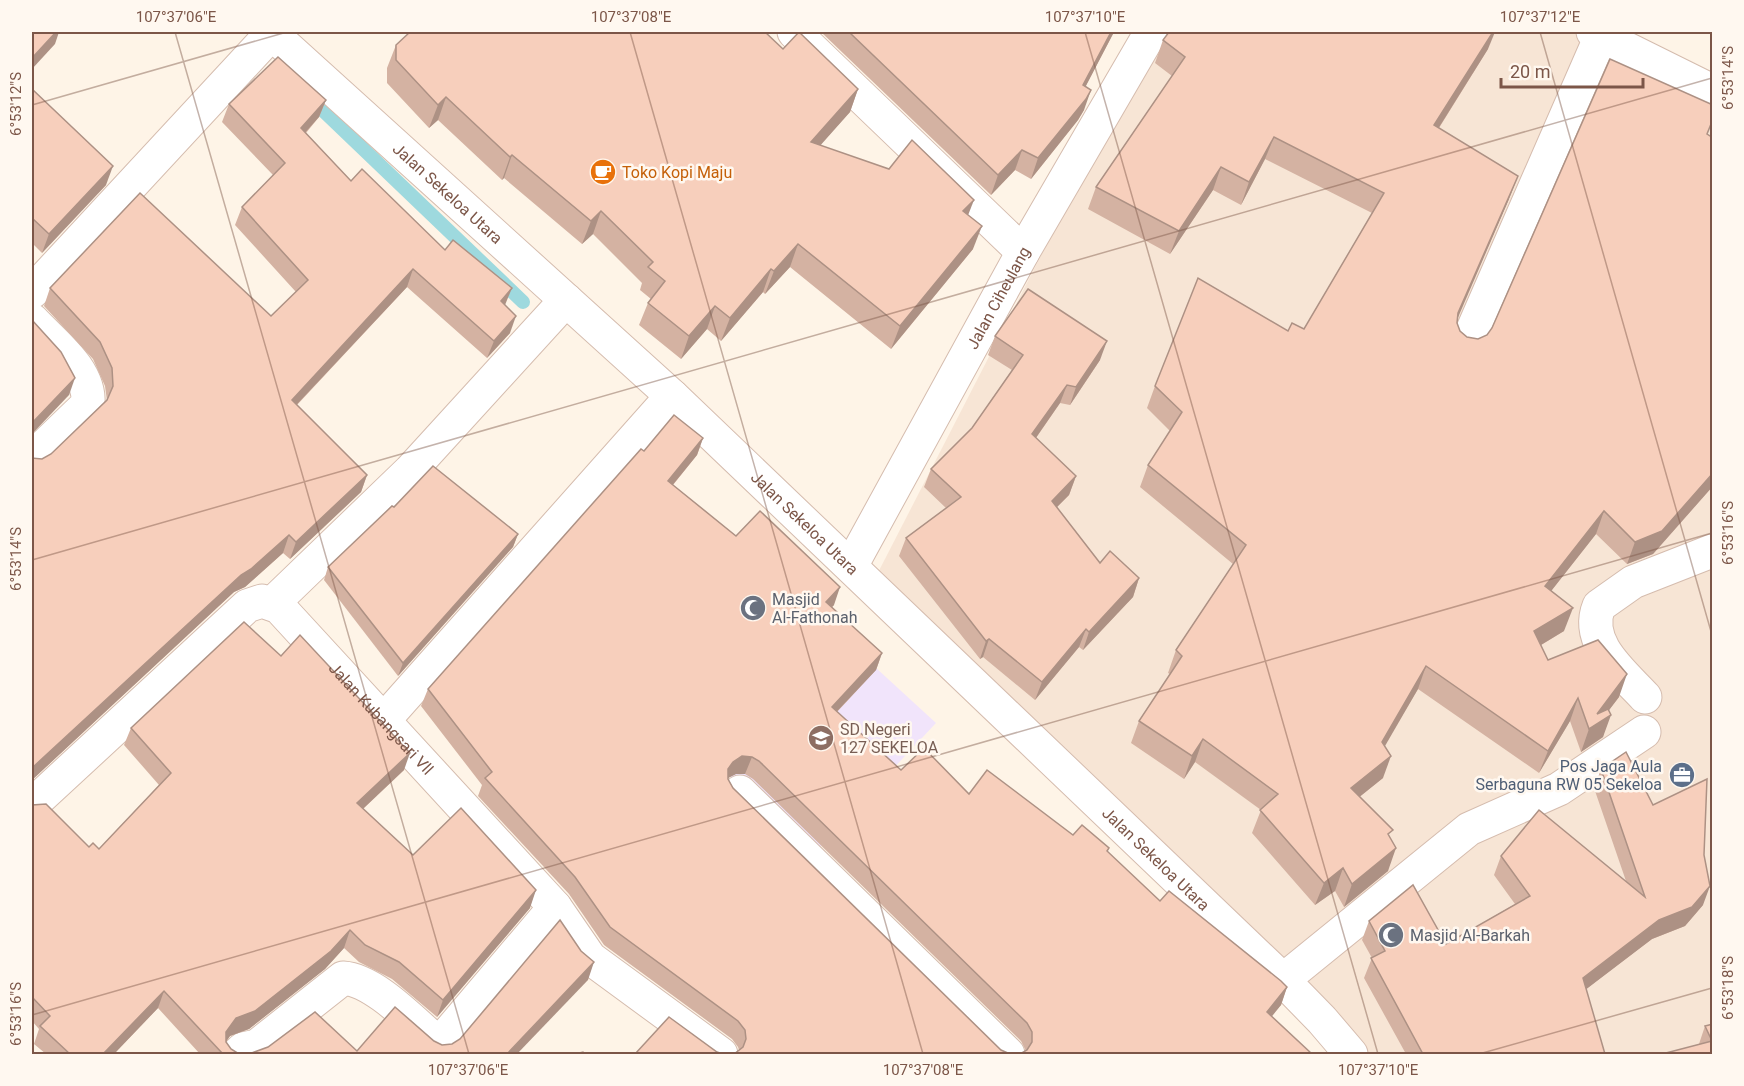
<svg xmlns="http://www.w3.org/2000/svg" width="1744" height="1086" font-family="Roboto,sans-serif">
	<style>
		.residential { fill: #f7e5d5 }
		.education { fill: #f1e4fb }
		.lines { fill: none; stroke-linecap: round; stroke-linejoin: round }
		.stream { stroke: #9ed9de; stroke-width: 14 }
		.street-casing { stroke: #d5bcae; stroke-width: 35 }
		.street { stroke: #fff; stroke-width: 33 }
		.wall { fill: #d4b2a2 }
		.shaded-wall { fill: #ad9184 }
		.building { fill: #f7cfbc; stroke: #ad9184; stroke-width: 1.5 }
		.ticks { fill: none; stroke: #7c5648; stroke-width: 1.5; stroke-opacity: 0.45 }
		.labels { text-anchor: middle; stroke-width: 5; stroke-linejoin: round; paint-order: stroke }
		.food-label { font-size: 16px; fill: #c56008; stroke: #fff8f0; text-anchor: start }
		.street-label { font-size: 16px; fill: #7c5648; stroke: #fff8f0 }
		.worship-label { font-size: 16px; fill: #5b616d; stroke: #fff8f0; text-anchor: start }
		.education-label { font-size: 16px; fill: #785e54; stroke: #fff8f0; text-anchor: start }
		.service-label { font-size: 16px; fill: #4e5e75; stroke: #fff8f0; text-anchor: end }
		.neatline { fill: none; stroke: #7c5648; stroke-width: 2 }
		.ticks-label { font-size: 15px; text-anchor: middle; fill: #7c5648 }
	</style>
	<rect width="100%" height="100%" fill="#fef4e7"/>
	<path class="residential" d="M1160 32H1594L1712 87V1054H1356L868 592 1140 63Z"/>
	<path class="education" d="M827 623 936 723 814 853 705 754Z"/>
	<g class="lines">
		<path class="stream" d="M310 98 523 302"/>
		<g class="street-casing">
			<g id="street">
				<path id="s1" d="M270 32 672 396 1283 980 1322 1020 1351 1054"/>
				<path d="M794 32 1023 252"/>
				<path d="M1593 32 1712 91"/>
				<path d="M32 292 272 33"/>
				<path d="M32 320C53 343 91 370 88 404L32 458"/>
				<path d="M1467 343 1601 36"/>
				<path id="s2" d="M851 566 1023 252 1151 32"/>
				<path d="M272 604 410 471 566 300"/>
				<path d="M1645 697C1623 673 1584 643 1599 606L1633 582 1712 551"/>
				<path d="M383 721 672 396"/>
				<path d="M740 792 1008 1054"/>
				<path id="s3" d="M32 805 247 606 262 601 279 607 555 907 590 958 721 1054"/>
				<path d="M1283 980 1469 829 1559 789 1644 732"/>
				<path d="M238 1054 243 1049 257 1046 343 978C375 980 415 1024 439 1044L555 907"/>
			</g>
		</g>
		<use href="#street" class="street"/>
	</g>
	<g class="wall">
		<path d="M821 32H1114L1085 87 1084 110 1078 120 1031 179 1015 170 991 195Z"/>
		<path d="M1163 40 1488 49 1439 128 1509 199 1457 318V323L1460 331 1467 337 1478 339 1487 335 1707 134 1713 138V486L1653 554 1627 564 1596 534 1551 591 1564 631 1541 645 1548 660 1619 697 1609 710 1603 737 1581 752 1570 721 1539 773 1418 689 1384 746 1383 778 1359 797 1390 838 1388 871 1344 907 1335 891 1315 905 1252 833 1261 810 1195 762 1184 779 1131 743 1139 721 1170 674 1168 673 1176 650 1233 564 1140 487 1148 465 1170 431 1147 408 1155 386 1288 331 1304 329 1372 213 1265 159 1241 205 1213 190 1170 254 1088 209 1096 187 1172 76 1155 63Z"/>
		<path d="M396 45 783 49 858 89 850 112 820 145 968 215 973 249 891 349 790 267 765 294 763 292 721 341 707 329 681 359 639 325 648 303 651 299 640 290 642 283 593 234 582 244 504 178 502 180 438 120 429 128 387 83V68Z"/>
		<path d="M32 89 106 185 42 253 32 243Z"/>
		<path d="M326 100 319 117 306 133 351 181 445 250 505 306 510 333 487 358 407 287 297 405 367 475 361 492 290 559 283 553 245 587 234 592 32 780V458L42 459 51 454 107 401 105 386 93 359 44 306 50 288 271 316 296 292 235 225 242 207 273 175 222 122 229 104Z"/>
		<path d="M995 336 1100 360 1070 405 1060 403 1036 438 1076 476 1069 495 1057 507 1100 563 1139 578 1133 597 1083 650 1079 647 1035 700 983 657 980 659 899 556 906 538 946 508 924 487 931 469 972 428 1012 370 988 355Z"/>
		<path d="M703 438 697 455 673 485 736 536 834 605 832 607 882 653 876 670 837 712 901 770 969 794 1073 835 1108 852 1160 901 1287 987 1281 1005 1271 1016 1020 1054 1026 1051 1021 1041 753 779 745 774H736L728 778 733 788 1001 1050 734 1054 739 1050 738 1047 732 1039 604 945 569 894 478 796 482 785 421 706 428 689 644 451Z"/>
		<path d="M394 507 518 534 513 547 398 676 324 580 328 567Z"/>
		<path d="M131 728 404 770 363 809 413 855 530 908 437 1017 392 979 359 962 344 948 325 969 249 1029 230 1036 226 1042 231 1049 239 1054H241H200L158 1008 114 1054H46L34 1044 39 1029 32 1021V805L89 847 99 849 159 785 124 745Z"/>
		<path d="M1601 769 1653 805 1704 855 1703 905 1685 926 1652 939 1586 989 1605 1054H1406L1364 978 1372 958 1362 940 1369 921 1446 944 1515 904 1494 875 1501 856 1626 881 1594 788Z"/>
		<path d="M1713 1024V1054L1699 1044 1705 1026Z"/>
	</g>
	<g class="shaded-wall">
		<path d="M56 32H59L55 44 32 69V58Z"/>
		<path d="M1111 32H1114L1076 105 1083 85Z"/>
		<path d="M1493 32H1495L1488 49 1426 148 1434 125Z"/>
		<path d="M858 89 850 112 803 165 811 142Z"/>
		<path d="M1091 90 1084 110 1078 120 1031 179 1038 158Z"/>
		<path d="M446 97 438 120 429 128 438 105Z"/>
		<path d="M326 100 319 117 294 145 301 128Z"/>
		<path d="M1274 137 1265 159 1241 205 1249 182Z"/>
		<path d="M1022 150 1015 170 991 195 998 175Z"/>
		<path d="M512 155 504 178 502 180 510 157Z"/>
		<path d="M113 166 106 185 42 253 49 234Z"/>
		<path d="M1221 167 1213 190 1170 254 1179 231Z"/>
		<path d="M1518 176 1509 199 1450 336 1458 313Z"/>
		<path d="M974 200 965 223 963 211Z"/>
		<path d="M601 211 593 234 582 244 591 221Z"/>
		<path d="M982 226 973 249 891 349 900 326Z"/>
		<path d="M798 244 790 267 765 294 774 271Z"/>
		<path d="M413 269 407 287 285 417 292 400Z"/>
		<path d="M771 269 763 292 721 341 730 318Z"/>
		<path d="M512 288 505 305 501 301Z"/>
		<path d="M715 306 707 329 681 359 689 336Z"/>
		<path d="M516 316 510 333 487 358 494 341Z"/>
		<path d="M1107 341 1100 360 1070 405 1076 387Z"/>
		<path d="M75 378 69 395 32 434V423Z"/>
		<path d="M1067 385 1060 403 1026 452 1032 434Z"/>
		<path d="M703 438 697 455 662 498 668 481Z"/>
		<path d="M1713 473V486L1653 554 1627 564 1635 542Z"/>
		<path d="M367 475 361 492 290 559 296 542Z"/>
		<path d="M1076 476 1069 495 1045 519 1052 501Z"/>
		<path d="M1604 511 1596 534 1537 609 1545 586Z"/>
		<path d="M518 534 513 547 398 676 403 663Z"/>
		<path d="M289 535 283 553 245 587 234 592 32 780V768L241 575Z"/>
		<path d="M1139 578 1133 597 1083 650 1089 632Z"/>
		<path d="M840 587 834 605 820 619 826 602Z"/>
		<path d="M1573 608 1564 631 1526 654 1534 631Z"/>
		<path d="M1086 629 1079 647 1035 700 1042 682Z"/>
		<path d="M989 639 983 657 980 659 986 641Z"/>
		<path d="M882 653 876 670 825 724 832 707Z"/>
		<path d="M1426 666 1418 689 1374 765 1382 742Z"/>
		<path d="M1627 674 1619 697 1600 722 1611 715 1603 737 1581 752 1589 729 1597 714Z"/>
		<path d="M1578 698 1570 721 1539 773 1548 751Z"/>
		<path d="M1203 739 1195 762 1184 779 1192 756Z"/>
		<path d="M410 753 404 770 350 821 357 803Z"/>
		<path d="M742 756 752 757 745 774H736L726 779 728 769 733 762Z"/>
		<path d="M1391 756 1383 778 1342 811 1351 788Z"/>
		<path d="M1396 848 1388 871 1344 907 1352 884Z"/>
		<path d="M1343 868 1335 891 1315 905 1324 883Z"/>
		<path d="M1710 886 1703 905 1685 926 1652 939 1576 997 1583 978 1659 920Z"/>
		<path d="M536 890 530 908 437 1017 443 1000Z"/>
		<path d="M350 930 344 948 325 969 249 1029 230 1036 220 1050 226 1032 236 1018Z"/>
		<path d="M594 962 588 980 517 1054H507Z"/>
		<path d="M1287 987 1281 1005 1261 1030 1267 1012Z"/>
		<path d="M164 991 158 1008 114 1054H103Z"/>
	</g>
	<g class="building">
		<path d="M32 32H56L32 58Z"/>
		<path d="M410 32H765L783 49 799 32 858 89 811 142 889 169 912 140 974 200 963 211 982 226 900 326 798 244 774 271 771 269 730 318 715 306 689 336 648 303 665 281 648 267 653 262 601 211 591 221 512 155 510 157 446 97 438 105 396 60V45Z"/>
		<path d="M849 32H1111L1083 85 1091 90 1086 99 1038 158 1022 150 998 175Z"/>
		<path d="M1169 32H1493L1434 125 1518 176 1458 313 1457 323 1460 331 1467 337 1478 339 1487 335 1492 328 1610 59 1713 105V119L1707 134 1713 138V473L1662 531 1635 542 1604 511 1545 586 1573 608 1534 631 1548 660 1598 640 1627 674 1597 714 1608 709 1611 715 1589 729 1578 698 1548 751 1426 666 1382 742 1391 756 1351 788 1393 830 1388 834 1396 848 1352 884 1343 868 1324 883 1260 810 1278 794 1203 739 1192 756 1139 721 1182 656 1176 650 1246 545 1148 465 1182 412 1155 386 1198 278 1288 331 1292 323 1304 329 1384 193 1274 137 1249 182 1221 167 1179 231 1096 187 1185 57 1163 40Z"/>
		<path d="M278 57 326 100 301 128 351 181 362 169 445 250 453 240 512 288 501 301 516 316 494 341 413 269 292 400 367 475 296 542 289 535 251 569 241 575 32 768V458L42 459 51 454 107 400 113 386 112 368 100 342 50 288 140 193 271 316 308 280 242 207 285 163 229 104Z"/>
		<path d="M32 89 113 166 49 234 32 218Z"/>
		<path d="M1028 289 1107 341 1076 387 1067 385 1032 434 1076 476 1052 501 1100 563 1110 551 1139 578 1089 632 1086 629 1042 682 989 639 986 641 906 538 961 497 931 469 972 428 1023 355 995 336Z"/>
		<path d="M32 320 61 352 75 378 32 423Z"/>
		<path d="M674 415 703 438 668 481 736 536 760 511 840 587 826 602 882 653 832 707 901 770 924 748 969 794 987 770 1073 835 1082 825 1109 848 1107 851 1160 901 1169 891 1281 981 1287 987 1267 1012 1312 1054H1017H1020L1027 1050 1032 1042V1032L1027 1023 759 761 752 757 742 756 733 762 728 769V779L733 788 1001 1050 1010 1054H729H734L743 1047 746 1039 745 1030 738 1021 610 927 575 877 485 778 492 772 428 689 641 449 644 451Z"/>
		<path d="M433 466 518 534 403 663 328 567 392 506 394 507Z"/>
		<path d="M244 622 281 656 300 635 410 753 357 803 413 855 461 808 536 890 443 1000 399 962 365 945 350 930 331 951 255 1011 236 1018 226 1032V1042L231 1049 239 1054H241H223L164 991 103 1054H70L40 1026 50 1016 32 997V805L46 804 89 847 93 843 99 849 171 773 131 728Z"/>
		<path d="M1626 752 1653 805 1707 779 1704 855 1710 886 1692 907 1659 920 1583 978 1605 1054H1423L1371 958 1385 951 1369 921 1413 885 1446 944 1530 896 1501 856 1539 810 1645 897 1601 769Z"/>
		<path d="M560 920 581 951 594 962 507 1054H249L268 1047 315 1012 357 1051 395 1007 434 1041 442 1045 452 1044 460 1039Z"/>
		<path d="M669 1017 717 1052 723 1054H635Z"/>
		<path d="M1713 1024V1054H1662L1712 1041 1705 1026Z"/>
		<path d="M583 1052 584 1054H575Z"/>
	</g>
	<path class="ticks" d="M175 32 469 1054M630 32 923 1054M1085 32 1378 1054M1540 32 1712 635M32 105 287 32M32 560 1712 78M32 1015 1712 533M1479 1054 1712 988"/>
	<defs>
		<g id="cafe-disc" transform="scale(1.35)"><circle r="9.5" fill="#e8710a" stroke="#fff8f0"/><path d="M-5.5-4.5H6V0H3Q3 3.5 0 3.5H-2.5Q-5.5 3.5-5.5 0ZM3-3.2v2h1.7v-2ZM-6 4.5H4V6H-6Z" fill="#fff"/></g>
		<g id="mosque-disc" transform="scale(1.35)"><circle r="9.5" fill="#6b7280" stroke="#fff8f0"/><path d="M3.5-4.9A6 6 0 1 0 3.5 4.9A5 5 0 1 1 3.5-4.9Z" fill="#fff"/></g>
		<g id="school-disc" transform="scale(1.35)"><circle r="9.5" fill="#8d6e63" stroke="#fff8f0"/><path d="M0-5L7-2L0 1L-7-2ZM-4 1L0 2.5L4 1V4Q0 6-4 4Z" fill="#fff"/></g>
		<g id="office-disc" transform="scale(1.35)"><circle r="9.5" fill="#5c6f8a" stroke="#fff8f0"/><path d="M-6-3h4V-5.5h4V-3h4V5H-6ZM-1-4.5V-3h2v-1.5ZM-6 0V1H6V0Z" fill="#fff"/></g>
	</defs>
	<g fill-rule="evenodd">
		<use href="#cafe-disc" x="603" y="172"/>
		<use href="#mosque-disc" x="753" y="608"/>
		<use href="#school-disc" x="821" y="738"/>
		<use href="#office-disc" x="1682" y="775"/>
		<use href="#mosque-disc" x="1391" y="935"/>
	</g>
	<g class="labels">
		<g class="food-label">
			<text x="622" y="178">Toko Kopi Maju</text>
		</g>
		<g class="street-label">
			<text dy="6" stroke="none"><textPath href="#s1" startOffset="240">Jalan Sekeloa Utara</textPath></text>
			<text dy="6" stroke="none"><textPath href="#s2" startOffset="306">Jalan Ciheulang</textPath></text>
			<text dy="6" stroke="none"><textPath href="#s1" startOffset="726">Jalan Sekeloa Utara</textPath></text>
			<text dy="6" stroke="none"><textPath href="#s3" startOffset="478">Jalan Kubangsari Vll</textPath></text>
			<text dy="6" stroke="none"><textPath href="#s1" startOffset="1212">Jalan Sekeloa Utara</textPath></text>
		</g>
		<g class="worship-label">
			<text x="772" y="605">Masjid<tspan x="772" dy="18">Al-Fathonah</tspan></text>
			<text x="1410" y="941">Masjid Al-Barkah</text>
		</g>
		<g class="education-label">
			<text x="840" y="735">SD Negeri<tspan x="840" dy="18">127 SEKELOA</tspan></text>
		</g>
		<g class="service-label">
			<text x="1662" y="772">Pos Jaga Aula<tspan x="1662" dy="18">Serbaguna RW 05 Sekeloa</tspan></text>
		</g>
	</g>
	<rect width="1744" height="1086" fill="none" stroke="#fff8f0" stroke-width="66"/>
	<path d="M1501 78v9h142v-9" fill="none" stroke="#7c5648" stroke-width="3"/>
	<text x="1510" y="78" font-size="18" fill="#7c5648" stroke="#fff8f0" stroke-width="4.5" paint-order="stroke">20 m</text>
	<rect x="33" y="33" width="1678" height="1020" class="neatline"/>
	<g class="ticks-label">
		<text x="176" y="22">107°37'06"E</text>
		<text x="631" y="22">107°37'08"E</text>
		<text x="1085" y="22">107°37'10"E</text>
		<text x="1540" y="22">107°37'12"E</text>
		<text transform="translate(1728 78) rotate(-90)" y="5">6°53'14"S</text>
		<text transform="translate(16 104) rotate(-90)" y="5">6°53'12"S</text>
		<text transform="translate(1728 533) rotate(-90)" y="5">6°53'16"S</text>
		<text transform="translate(16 559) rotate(-90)" y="5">6°53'14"S</text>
		<text transform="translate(1728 988) rotate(-90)" y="5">6°53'18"S</text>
		<text transform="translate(16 1014) rotate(-90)" y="5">6°53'16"S</text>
		<text x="468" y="1075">107°37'06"E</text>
		<text x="923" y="1075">107°37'08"E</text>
		<text x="1378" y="1075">107°37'10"E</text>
	</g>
</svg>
